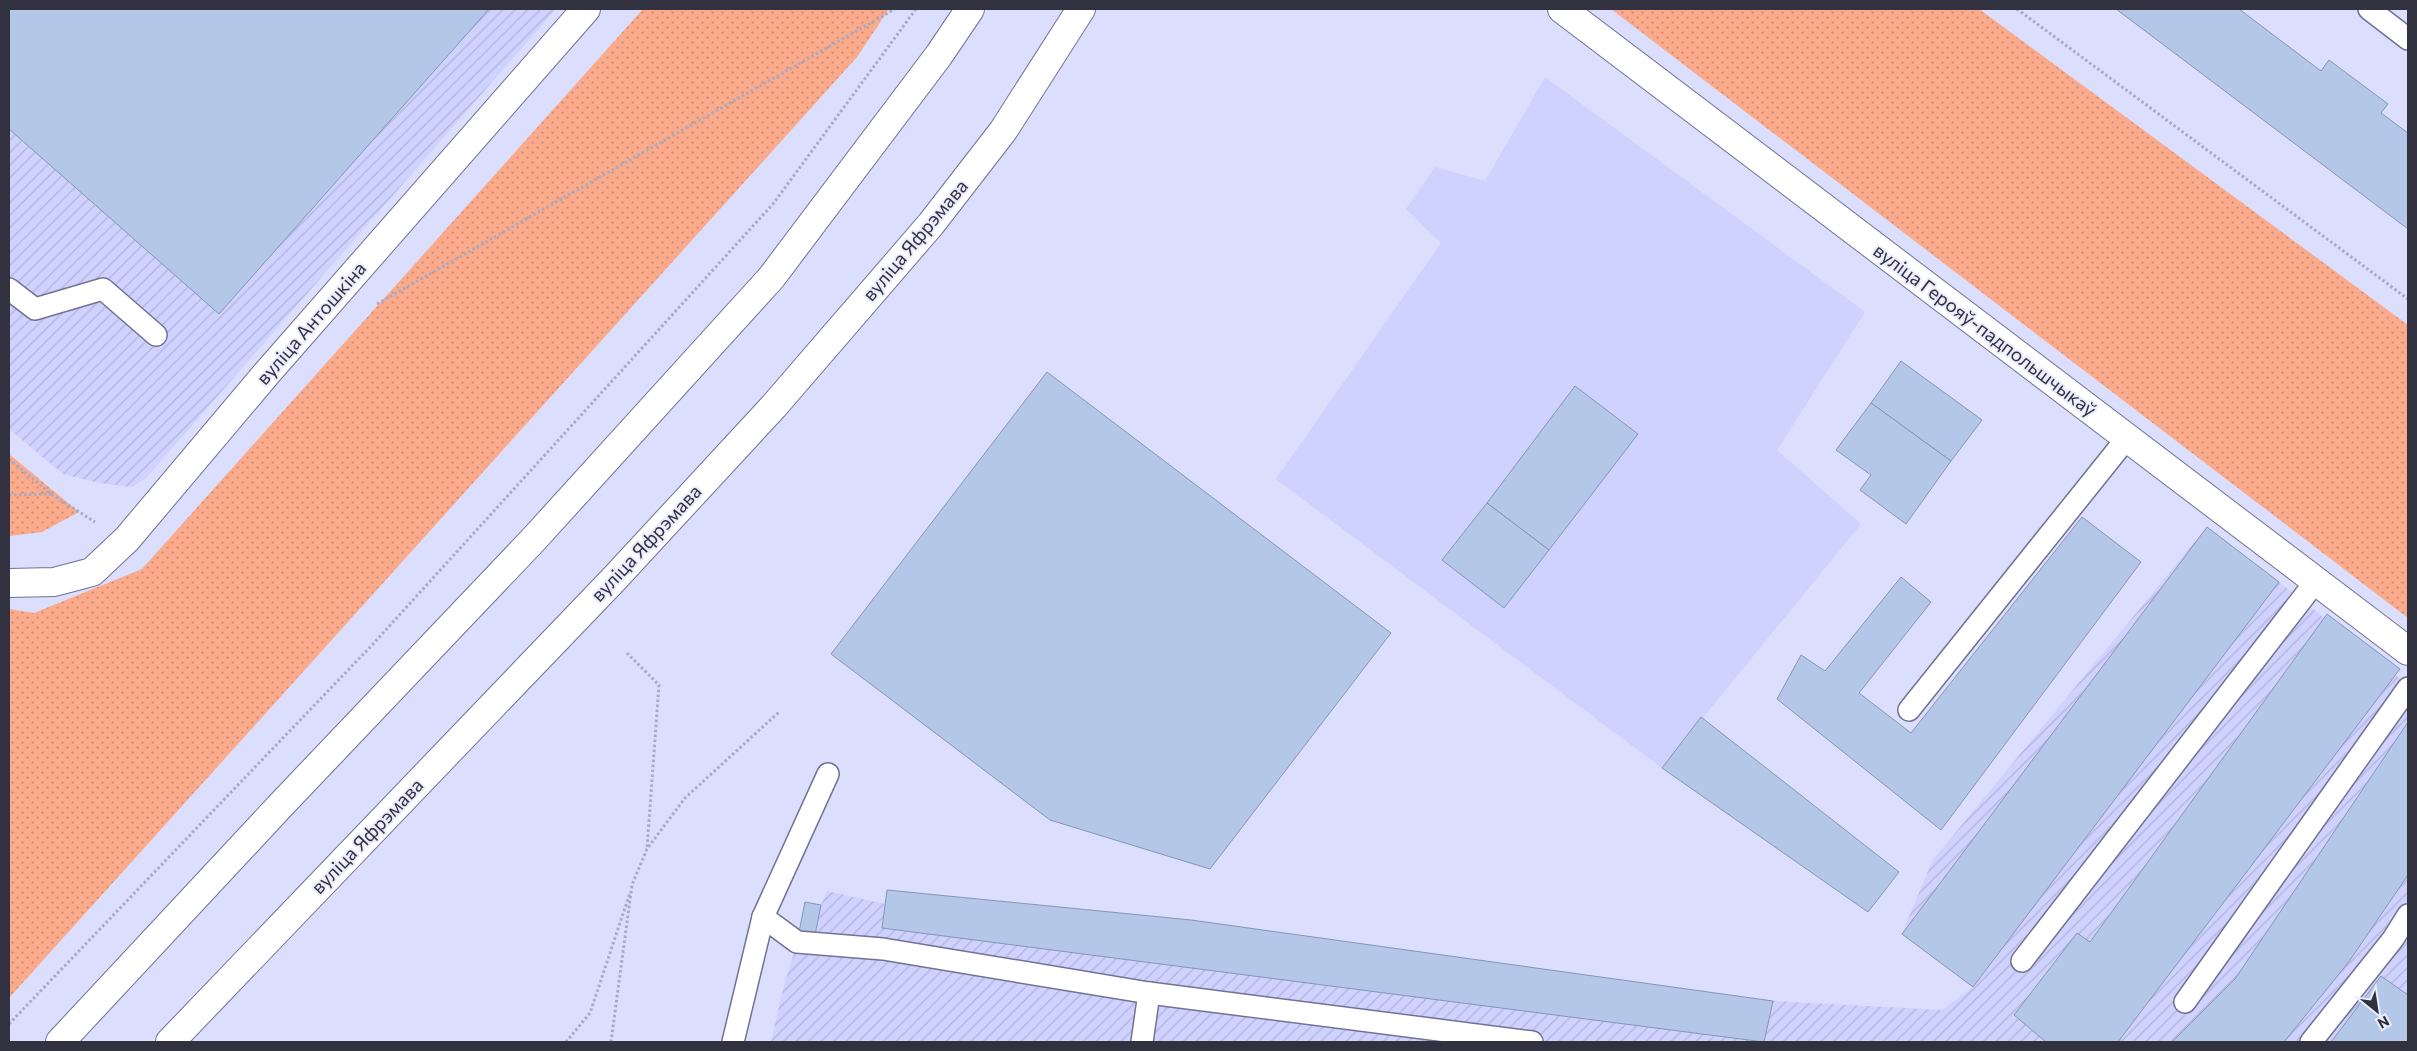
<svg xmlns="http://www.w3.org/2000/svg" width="2417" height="1051" font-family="Commissioner,sans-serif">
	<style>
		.built { fill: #cfd1fe }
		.industrial { fill: url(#industrial-furrows) }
		.grass { fill: url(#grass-dots) }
		.building { fill: #b4c7e8; stroke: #8496b6 }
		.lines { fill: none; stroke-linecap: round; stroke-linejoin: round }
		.service-casing { stroke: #717294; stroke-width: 24 }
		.minor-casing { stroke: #717294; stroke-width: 30 }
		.tertiary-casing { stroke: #717294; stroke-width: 30 }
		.primary-casing { stroke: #717294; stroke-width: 30 }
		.path { stroke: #a8aac4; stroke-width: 3; stroke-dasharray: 2.5 2.5; stroke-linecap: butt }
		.service { stroke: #fff; stroke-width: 21 }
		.minor { stroke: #fff; stroke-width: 28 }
		.tertiary { stroke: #fff; stroke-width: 28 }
		.primary { stroke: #fff; stroke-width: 28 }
		.labels { text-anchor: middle; stroke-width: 4; stroke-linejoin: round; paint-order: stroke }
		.street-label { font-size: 19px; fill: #313140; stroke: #ebecfc }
	</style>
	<defs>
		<pattern id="industrial-furrows" width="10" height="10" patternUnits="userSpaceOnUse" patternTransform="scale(1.25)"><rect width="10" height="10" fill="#cfd1fe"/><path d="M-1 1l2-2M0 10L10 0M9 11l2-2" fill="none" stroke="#b2b4db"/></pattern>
		<pattern id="grass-dots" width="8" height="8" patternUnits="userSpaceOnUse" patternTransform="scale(1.25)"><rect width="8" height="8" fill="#fbab8b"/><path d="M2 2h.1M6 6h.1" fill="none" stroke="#cc8c73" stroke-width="1.8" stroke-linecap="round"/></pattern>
	</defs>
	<rect width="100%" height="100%" fill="#dbdefc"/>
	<path class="built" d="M1545 77 1865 312 1777 450 1861 524 1662 768 1276 479 1441 243 1406 209 1435 167 1485 181Z"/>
	<g class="industrial">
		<path d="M9 9H556L146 478 132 487 99 483 63 474 9 429Z"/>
		<path d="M2207 527 2279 582 2408 685V1042H771L783 989 797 942 805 902 821 905 827 891 885 904 887 890 1191 920 1773 1001 1942 1010 1973 987 1902 934 1932 861Z"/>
	</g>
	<g class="grass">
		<path d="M643 9H889L857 57 9 998V609L34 613 142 569Z"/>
		<path d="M1611 9H1979L2408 325V618Z"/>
		<path d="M9 454 79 512 42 532 9 536Z"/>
	</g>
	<g class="building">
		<path d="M9 9H489L219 314 9 129Z"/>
		<path d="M2116 9H2239L2321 71 2329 60 2388 104 2381 113 2408 133V229Z"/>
		<path d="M1901 361 1982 420 1951 461 1871 403Z"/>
		<path d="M1047 372 1391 633 1210 869 1050 820 831 654Z"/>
		<path d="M1575 386 1638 434 1549 550 1487 503Z"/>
		<path d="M1871 403 1951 461 1906 524 1860 490 1871 475 1836 450Z"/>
		<path d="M1487 503 1549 550 1504 608 1442 560Z"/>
		<path d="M2082 517 2141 562 1941 830 1777 699 1801 655 1825 671 1901 577 1931 602 1859 693 1911 733Z"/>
		<path d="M2207 527 2279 582 1973 987 1902 934Z"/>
		<path d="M2327 614 2400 669 2118 1042H2046L2014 1015 2077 933 2090 942Z"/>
		<path d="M1701 717 1899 872 1868 912 1662 768Z"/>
		<path d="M2408 722V875L2348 963 2284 1042H2172L2235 979Z"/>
		<path d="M887 890 1191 920 1773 1001 1764 1042 882 928Z"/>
		<path d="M805 902 821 905 815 935 799 932Z"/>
		<path d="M2381 976 2408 995V1042H2331Z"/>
	</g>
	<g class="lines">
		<g class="service-casing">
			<g id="service">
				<path d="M2369 9 2408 39"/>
				<path d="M9 289 35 309 103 289 156 335"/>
				<path d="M1909 710 2127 438"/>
				<path d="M763 917 797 942 883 949 1149 993 1532 1042"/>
				<path d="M2022 961 2316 581"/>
				<path d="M2185 1002 2408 688"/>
				<path d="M733 1042 763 917 828 774"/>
				<path d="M1142 1042 1149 993"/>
				<path d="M2311 1042 2393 939 2408 915"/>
			</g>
		</g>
		<g class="minor-casing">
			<path id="minor" d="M9 583 54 582 92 572 127 539 267 373 586 9"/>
		</g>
		<g class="tertiary-casing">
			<path id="tertiary" d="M1562 9 2408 651"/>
		</g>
		<g class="primary-casing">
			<g id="primary">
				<path d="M60 1042 280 806 534 539 771 278 939 55 970 9"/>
				<path d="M170 1042 614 579 774 406 931 224 1003 131 1081 9"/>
			</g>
		</g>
		<g class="path">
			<path d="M2017 9 2408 299"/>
			<path d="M377 304 895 9"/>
			<path d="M9 459 51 494 95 522"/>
			<path d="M9 495 51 494"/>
			<path d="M627 653 659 685 647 848"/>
			<path d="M9 1024 373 644 773 204 916 9"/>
			<path d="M566 1042 590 1013 630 893"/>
			<path d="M611 1042 632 885 647 849 685 798 779 712"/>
		</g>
		<use href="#service" class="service"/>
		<use href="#minor" class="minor"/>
		<use href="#tertiary" class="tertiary"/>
		<use href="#primary" class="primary"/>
	</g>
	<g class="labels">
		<g class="street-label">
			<text transform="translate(915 240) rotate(-50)" y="7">вуліца Яфрэмава</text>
			<text transform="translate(311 323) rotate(-49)" y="7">вуліца Антошкіна</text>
			<text transform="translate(1985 330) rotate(37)" y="7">вуліца Герояў-падпольшчыкаў</text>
			<text transform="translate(646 543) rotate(-47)" y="7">вуліца Яфрэмава</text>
			<text transform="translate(367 836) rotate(-46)" y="7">вуліца Яфрэмава</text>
		</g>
	</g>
	<rect width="2417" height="1051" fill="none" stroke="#313140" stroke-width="20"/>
	<g transform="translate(2377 1011) rotate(150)" stroke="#ebecfc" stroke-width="4" paint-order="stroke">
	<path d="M0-4L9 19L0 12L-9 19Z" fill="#313140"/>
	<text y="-8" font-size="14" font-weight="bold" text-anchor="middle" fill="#313140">N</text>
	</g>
</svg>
